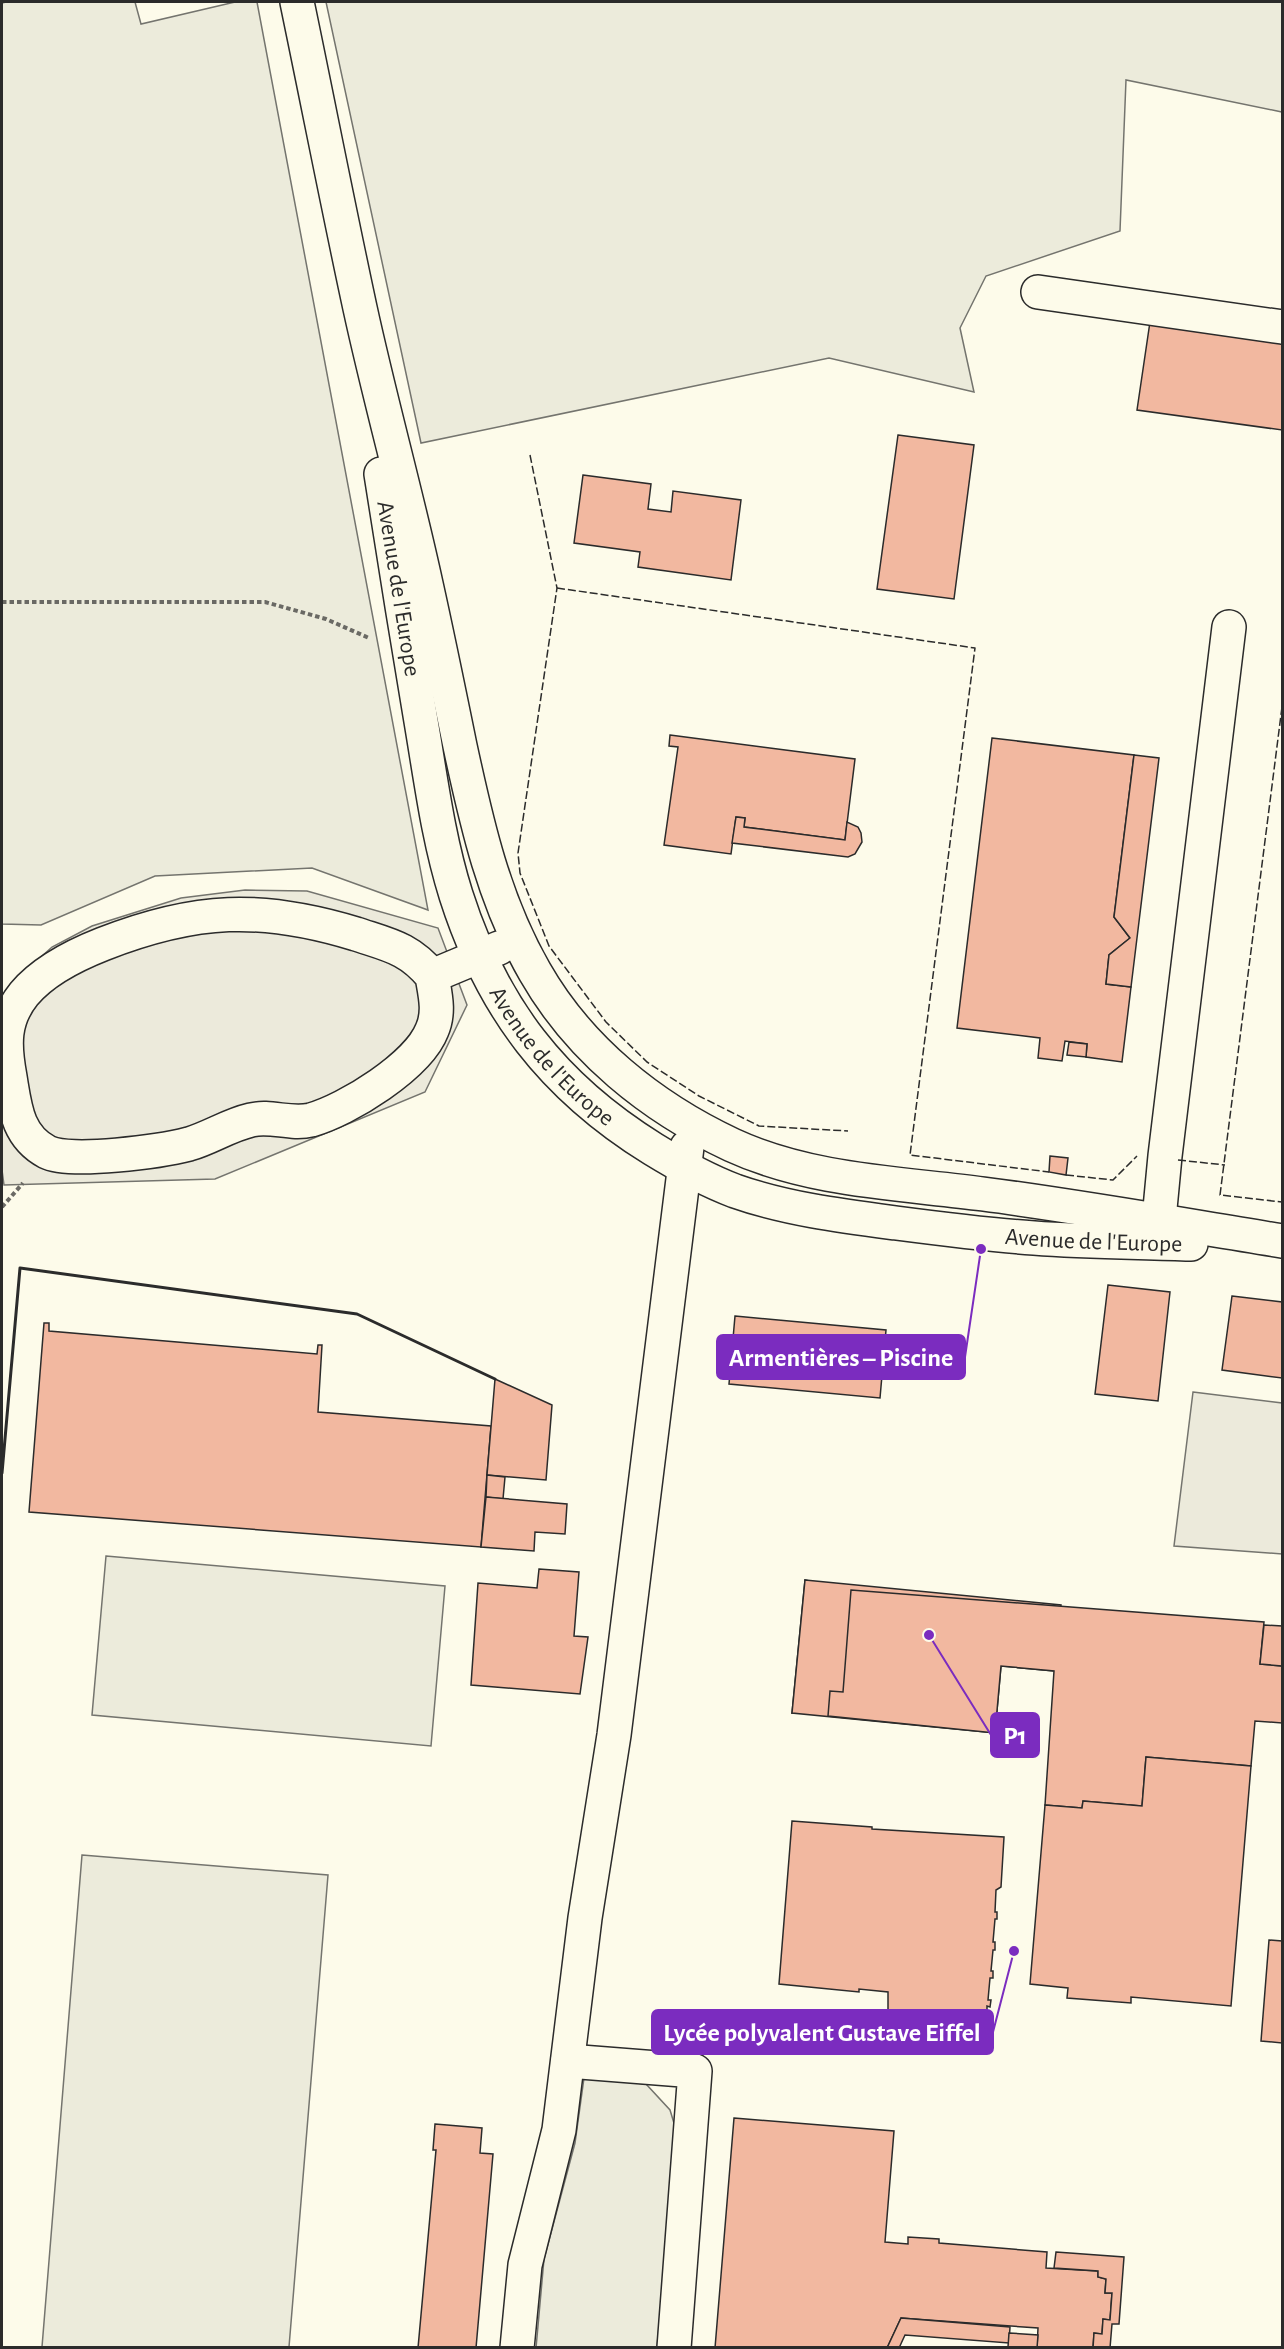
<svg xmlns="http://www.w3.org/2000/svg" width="1284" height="2349" font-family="'Alegreya Sans',sans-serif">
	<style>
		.green { fill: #ecebdb; stroke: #74746e; stroke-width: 1.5 }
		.parking { fill: #eceadb; stroke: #74746e; stroke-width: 1.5 }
		.building { fill: #f2b8a0; stroke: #2b2b2b; stroke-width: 1.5 }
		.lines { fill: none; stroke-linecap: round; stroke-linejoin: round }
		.minor-casing { stroke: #2b2b2b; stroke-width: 36 }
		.path { stroke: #6a6964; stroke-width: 4; stroke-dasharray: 4.5 3; stroke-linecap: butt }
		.minor { stroke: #fdfbea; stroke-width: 33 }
		.fence { stroke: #2b2b2b; stroke-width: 1.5; stroke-dasharray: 8 3; stroke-linecap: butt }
		.wall { stroke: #2b2b2b; stroke-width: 3 }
		.labels { text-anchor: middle; stroke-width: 4.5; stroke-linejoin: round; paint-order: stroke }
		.street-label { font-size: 24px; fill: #2b2b2b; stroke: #fdfbea }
		.leader { fill: none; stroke: #7b2cbf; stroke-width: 2 }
		.callout-dot { fill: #7b2cbf; stroke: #fdfbea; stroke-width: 2 }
		.callout { fill: #7b2cbf; stroke: #7b2cbf; stroke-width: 2 }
		.callout-label { font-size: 26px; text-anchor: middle; font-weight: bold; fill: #fff }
	</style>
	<rect width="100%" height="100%" fill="#fdfbea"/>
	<g class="green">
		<path d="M6 2H135L141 24 235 2H257L428 910 312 868 155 876 41 925 2 924V3Z"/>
		<path d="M326 2H1282V112L1126 80 1120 231 986 276 960 328 974 392 829 358 421 443Z"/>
		<path d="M106 1556 445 1586 431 1746 92 1715Z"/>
		<path d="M82 1855 328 1875 289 2347H42Z"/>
		<path d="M584 2078 646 2084 670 2110 677 2133 657 2347 536 2348 544 2259 575 2143Z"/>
	</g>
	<g class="parking">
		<path d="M245 890 307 891 438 928 467 1005 425 1092 215 1179 4 1185 2 1170V996L21 975 52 947 92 926 181 898Z"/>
		<path d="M1193 1392 1282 1403V1554L1174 1546Z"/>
	</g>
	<g class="building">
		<path d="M1151 315 1282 334V430L1137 410Z"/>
		<path d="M898 435 974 445 954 599 877 589Z"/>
		<path d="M583 475 651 484 648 509 671 512 673 491 741 500 731 580 638 567 640 552 574 543Z"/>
		<path d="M670 735 855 759 845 840 744 827 745 818 736 817 731 854 664 845 678 747 669 746Z"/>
		<path d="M992 738 1134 755 1114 917 1130 938 1109 955 1106 984 1131 987 1122 1062 1086 1057 1087 1044 1065 1041 1062 1061 1038 1058 1040 1038 957 1028Z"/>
		<path d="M1134 755 1159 758 1131 987 1106 984 1109 955 1130 938 1114 917Z"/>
		<path d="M736 817 745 818 744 827 845 840 847 822 858 827 861 833 862 842 855 854 848 857 732 843Z"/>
		<path d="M1069 1042 1087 1044 1086 1057 1067 1055Z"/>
		<path d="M1050 1156 1068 1158 1066 1175 1049 1172Z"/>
		<path d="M1108 1285 1170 1292 1158 1401 1095 1394Z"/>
		<path d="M1232 1296 1282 1302V1378L1222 1370Z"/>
		<path d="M735 1316 886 1330 880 1398 729 1384Z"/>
		<path d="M44 1323H49V1331L317 1354 318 1345H322L318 1412 491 1426 481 1547 29 1512Z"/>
		<path d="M495 1379 552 1405 546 1480 487 1475Z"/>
		<path d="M487 1475 505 1477 503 1499 486 1497Z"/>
		<path d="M486 1497 567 1504 565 1534 535 1532 534 1551 481 1547Z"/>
		<path d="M539 1569 579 1572 574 1636 588 1637 580 1694 471 1685 478 1583 537 1588Z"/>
		<path d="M805 1580 851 1590 843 1692 830 1691 829 1706 792 1713Z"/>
		<path d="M805 1580 1061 1605 1054 1671 1001 1666 995 1733 792 1713Z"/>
		<path d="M851 1590 1264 1622 1260 1664 1282 1666V1723L1255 1721 1251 1766 1146 1757 1142 1806 1083 1801 1082 1808 1045 1805 1054 1671 1001 1666 995 1733 828 1716 830 1691 843 1692Z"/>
		<path d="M1264 1625 1282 1626V1666L1260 1664Z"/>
		<path d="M1146 1757 1251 1766 1231 2006 1131 1997V2003L1067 1998 1068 1988 1030 1984 1045 1805 1082 1808 1083 1801 1142 1806Z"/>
		<path d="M792 1821 872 1827V1829L1004 1837 1001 1887 996 1890 995 1912H997V1919H995L993 1942H995V1950H993L991 1971H993V1978H990L988 2000H991L990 2007 987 2006V2036L958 2033V2036L886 2027V2022H888V1992L859 1989V1992L779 1984Z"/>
		<path d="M1269 1940 1282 1941V2043L1261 2041Z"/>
		<path d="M734 2118 894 2131 885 2242 908 2244V2237L939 2239V2243L1047 2252 1046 2268 1098 2271V2277L1106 2279 1105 2293H1112L1110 2320 1103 2319 1102 2334 1094 2333 1093 2348H1037L1038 2328 901 2318 887 2348H715Z"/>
		<path d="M435 2124 482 2128 480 2153 493 2154 476 2348H418L436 2150H433Z"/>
		<path d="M1056 2252 1124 2257 1119 2324H1112L1110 2348H1093L1094 2333 1102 2334 1103 2319 1110 2320 1112 2293H1105L1106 2279 1098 2277V2271L1054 2268Z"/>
		<path d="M901 2318 1010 2327 1009 2343 905 2335 899 2348H887Z"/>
		<path d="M1009 2333 1038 2335 1037 2348H996L1008 2347Z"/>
	</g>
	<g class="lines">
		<g class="minor-casing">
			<g id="minor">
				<path d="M297 2C318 103 338 206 360 308 380 400 406 492 426 584 438 638 449 692 460 746 477 825 494 901 535 972 579 1049 651 1107 732 1145 810 1181 899 1183 983 1194 1083 1207 1183 1225 1282 1241"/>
				<path d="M1038 292 1282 327"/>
				<path id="s1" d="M381 474C394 556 407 639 421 721 431 780 438 838 456 895 492 1008 553 1087 653 1149 679 1165 706 1180 735 1191 786 1209 842 1216 896 1223 942 1229 988 1235 1034 1238 1086 1242 1139 1242 1191 1244"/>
				<path d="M432 976C435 994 440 1012 432 1030 418 1066 347 1110 311 1120 290 1125 271 1115 251 1120 229 1125 210 1138 189 1144 162 1151 70 1164 47 1152 17 1136 15 1107 10 1077 4 1045 3 1020 24 994 44 970 75 955 103 944 195 908 261 905 356 934 389 945 409 948 432 976L499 948"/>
				<path d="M1157 1240 1165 1156 1229 627"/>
				<path d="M568 2061 695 2071 674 2348"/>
				<path d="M517 2348 525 2265 559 2130 585 1918 614 1735 687 1147"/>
			</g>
		</g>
		<g class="path">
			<path d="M2 602H265L326 619 369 638"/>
			<path d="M2 1207 23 1183"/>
		</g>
		<use href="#minor" class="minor"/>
		<g class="fence">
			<path d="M530 455 557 588 518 853 520 873 549 946 606 1022 647 1062 699 1096 759 1126 848 1131"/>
			<path d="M557 588 975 648 910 1155 1049 1172"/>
			<path d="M1282 707 1220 1195 1282 1202"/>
			<path d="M1178 1160 1225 1165"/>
			<path d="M1066 1175 1113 1180 1137 1156"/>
		</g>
		<path class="wall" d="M2 1473 20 1268 357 1314 495 1379"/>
	</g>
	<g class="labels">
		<g class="street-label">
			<text dy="8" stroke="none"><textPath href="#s1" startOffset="116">Avenue de l'Europe</textPath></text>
			<text dy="8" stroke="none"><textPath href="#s1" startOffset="618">Avenue de l'Europe</textPath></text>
			<text dy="8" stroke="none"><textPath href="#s1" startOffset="1212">Avenue de l'Europe</textPath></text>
		</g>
	</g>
	<path class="leader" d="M981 1249L965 1357M929 1635L991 1735M1014 1951L993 2032"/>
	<g class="callout-dot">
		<circle cx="981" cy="1249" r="6"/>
		<circle cx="929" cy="1635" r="6"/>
		<circle cx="1014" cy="1951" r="6"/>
	</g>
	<g class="callout">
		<rect x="717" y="1335" width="248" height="44" rx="6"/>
		<rect x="991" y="1713" width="48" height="44" rx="6"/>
		<rect x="652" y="2010" width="341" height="44" rx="6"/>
	</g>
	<g class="callout-label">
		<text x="841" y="1366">Armentières – Piscine</text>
		<text x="1015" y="1744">P1</text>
		<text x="822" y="2041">Lycée polyvalent Gustave Eiffel</text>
	</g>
	<rect width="1284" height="2349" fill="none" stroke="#2b2b2b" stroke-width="6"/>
</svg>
